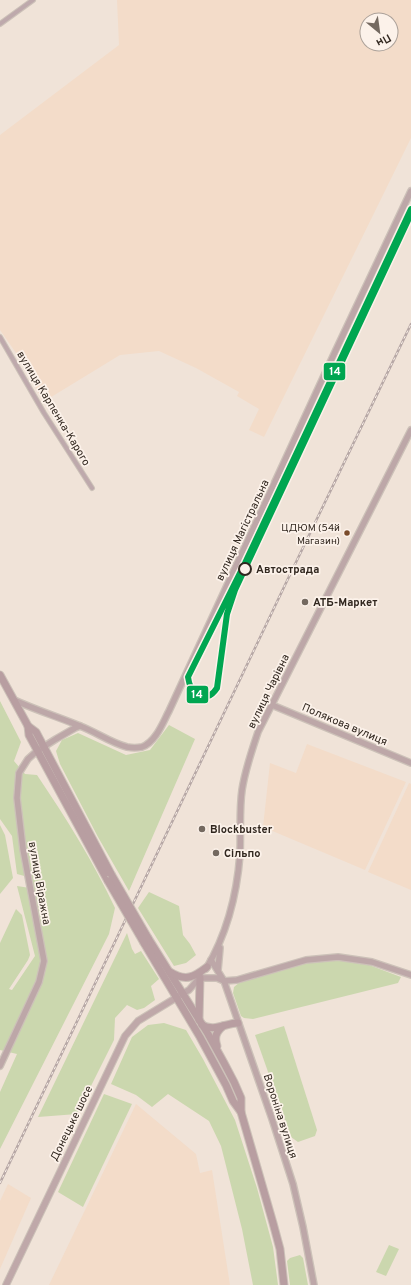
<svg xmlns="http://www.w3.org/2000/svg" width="411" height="1285" font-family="Overpass,sans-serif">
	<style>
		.built { fill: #f3dcc9; fill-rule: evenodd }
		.green { fill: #cbd7ae }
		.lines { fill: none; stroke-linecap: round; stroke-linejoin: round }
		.street-casing { stroke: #ccc1b8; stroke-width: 6 }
		.secondary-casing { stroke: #ccc1b8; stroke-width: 8 }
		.primary-casing { stroke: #ccc1b8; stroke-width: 8 }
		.highway-casing { stroke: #ccc1b8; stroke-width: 9 }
		.street { stroke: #bea9ac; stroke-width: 4 }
		.secondary { stroke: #bda7a8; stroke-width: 5.5 }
		.primary { stroke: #bfa8a9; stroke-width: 6 }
		.highway { stroke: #b89ea1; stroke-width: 7 }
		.tram { stroke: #b6a7a5; stroke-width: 1 }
		.rail-casing { stroke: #b6a7a5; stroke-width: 2.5 }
		.rail { stroke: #fcf2ea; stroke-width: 1; stroke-dasharray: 3; stroke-linecap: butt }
		.highway-bridge-casing { stroke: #ccc1b8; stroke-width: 9; stroke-linecap: butt }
		.highway-bridge { stroke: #b89ea1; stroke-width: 7 }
		.tram-1-casing { stroke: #fcf2ea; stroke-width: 9 }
		.tram-1 { stroke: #00a651; stroke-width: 6 }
		.bus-dot { fill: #7a4b2a; stroke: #fcf2ea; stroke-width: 1.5 }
		.stop-dot { fill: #fcf2ea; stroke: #31271f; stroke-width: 2 }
		.poi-dot { fill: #746960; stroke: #fcf2ea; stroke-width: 1.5 }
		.labels { text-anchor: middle; stroke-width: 3.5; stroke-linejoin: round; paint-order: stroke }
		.bus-label { font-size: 10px; fill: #31271f; stroke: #fcf2ea; text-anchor: end }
		.street-label { font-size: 11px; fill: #31271f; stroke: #fcf2ea }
		.stop-label { font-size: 11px; font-weight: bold; fill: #31271f; stroke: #fcf2ea; text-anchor: start }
		.poi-label { font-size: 11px; font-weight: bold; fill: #31271f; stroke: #fcf2ea; text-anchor: start }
		.line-badge { stroke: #fcf2ea; stroke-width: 1.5 }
		.badge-label { font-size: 11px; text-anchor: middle; font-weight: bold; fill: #fff }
	</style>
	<rect width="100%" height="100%" fill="#f0e3d8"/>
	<g class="built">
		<path d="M117 0H411V138L264 437 249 430 259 409 237 396 239 392 196 368 159 351 120 355 43 402 23 363 0 330V135L119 45ZM367 20H391V44H367Z"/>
		<path d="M307 744 406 782 365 870 263 827 270 763 296 773Z"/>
		<path d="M409 783 411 784V890L368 872Z"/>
		<path d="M136 1104 196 1154 200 1173 212 1170 230 1285H49Z"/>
		<path d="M8 1184 31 1198 0 1269V1201Z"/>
	</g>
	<g class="green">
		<path d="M0 701 21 742 14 761 25 774 37 775C66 818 93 861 115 908L109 934 0 1149V1092L17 1054 0 1050V943L16 909 22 915 30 955 28 960 9 989 12 990 35 956 17 886 30 888 28 877 17 874 12 836 0 819Z"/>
		<path d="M169 725 195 739 129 891 98 837 60 764 56 751 62 740 78 733 126 755 150 750Z"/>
		<path d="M0 825 5 835 13 878 0 894Z"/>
		<path d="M149 892 179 906 183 935 190 944 196 955 186 963 174 966 138 908Z"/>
		<path d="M127 933 132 949 135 954 141 951 159 979 151 986 155 1000 144 1008 137 1010 127 1005 115 1018 114 1040 77 1114 38 1117Z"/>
		<path d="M343 960 369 965 401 977 398 983 253 1019 244 1018 241 1016 233 993 234 987 240 982 308 962Z"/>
		<path d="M164 1023 186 1030 203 1059 235 1120 257 1188 273 1247 278 1285H253L242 1229 221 1146 209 1121 168 1094 152 1107 136 1095 111 1084 132 1037 148 1025Z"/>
		<path d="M284 1026 317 1130 315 1136 298 1142 291 1137 255 1035Z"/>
		<path d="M104 1094 132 1104 83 1207 58 1192Z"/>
		<path d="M389 1245 399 1249 386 1276 376 1272Z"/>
		<path d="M300 1255 303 1258 308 1285H290L287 1261 290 1258Z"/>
	</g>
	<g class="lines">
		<g class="street-casing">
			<g id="street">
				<path d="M0 24 33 0"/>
				<path d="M0 337 44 413 92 488"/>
			</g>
		</g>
		<g class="secondary-casing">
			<g id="secondary">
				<path d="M14 700C36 710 58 717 80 726 96 732 111 743 127 747 132 748 137 748 142 747 156 742 163 722 169 711L335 352 411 191"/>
				<path d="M272 705 411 763"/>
				<path d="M211 960 224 981 272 1119 293 1184 303 1227 314 1285"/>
				<path d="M206 969C227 934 237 894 240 854 241 833 239 811 242 790 245 770 252 750 258 732L411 430"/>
				<path d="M218 970 220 948"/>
				<path d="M200 978H217L224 981 237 980 306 960 338 957 372 962 411 975"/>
				<path d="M182 994 189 990 201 976"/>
				<path d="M0 1066 39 982 44 961 23 849 17 798 19 773 28 759 37 751 56 739 75 728 80 726"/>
			</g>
		</g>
		<g class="primary-casing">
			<path id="primary" d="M6 1285 125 1036 138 1021 179 996"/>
		</g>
		<g class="highway-casing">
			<g id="highway">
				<path d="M0 675 28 726 29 735 108 881"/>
				<path d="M28 726 36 732 111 874"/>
				<path d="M148 938 208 1034 224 1063 234 1082 241 1098V1112L273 1223 280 1249 284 1285"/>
				<path d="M144 943 200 1037 226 1085 233 1101 241 1112"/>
				<path d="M170 972C186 982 194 977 207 967"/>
				<path d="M199 1020 200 978"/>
				<path d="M202 1025C214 1032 226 1023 238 1023"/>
				<path d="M217 1046C214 1037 216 1032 223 1026"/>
			</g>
		</g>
		<use href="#street" class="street"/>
		<use href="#secondary" class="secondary"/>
		<use href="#primary" class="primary"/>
		<use href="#highway" class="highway"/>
		<path class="tram" d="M218 679C216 660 219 641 225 624"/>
		<g class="rail-casing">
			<path id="rail" d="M0 1183 285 585 411 324"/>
		</g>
		<use href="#rail" class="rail"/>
		<g class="highway-bridge-casing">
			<g id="highway-bridge">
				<path d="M111 874 148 938"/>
				<path d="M108 881 144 943"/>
			</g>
		</g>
		<use href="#highway-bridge" class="highway-bridge"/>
		<g class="tram-1-casing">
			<path id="tram-1" d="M411 209 245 563 188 677C190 694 205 706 217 688L227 614 235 590 411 214"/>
		</g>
		<use href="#tram-1" class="tram-1"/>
	</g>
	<circle class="bus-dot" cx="347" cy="533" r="3.5"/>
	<circle class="stop-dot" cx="245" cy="569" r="6"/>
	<g class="poi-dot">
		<circle cx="305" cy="602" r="4"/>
		<circle cx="202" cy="829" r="4"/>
		<circle cx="216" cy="853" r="4"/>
	</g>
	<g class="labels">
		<g class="bus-label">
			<text x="340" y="531">ЦДЮМ (54й<tspan x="340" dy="13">Магазин)</tspan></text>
		</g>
		<g class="street-label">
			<text transform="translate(54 408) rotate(59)" y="4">вулиця Карпенка-Карого</text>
			<text transform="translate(242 530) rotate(-65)" y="4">вулиця Магістральна</text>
			<text transform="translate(268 691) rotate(-64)" y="4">вулиця Чарівна</text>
			<text transform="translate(345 724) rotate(23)" y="4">Полякова вулиця</text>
			<text transform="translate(40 883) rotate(80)" y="4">вулиця Віражна</text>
			<text transform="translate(281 1116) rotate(72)" y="4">Вороніна вулиця</text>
			<text transform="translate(71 1123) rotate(-64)" y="4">Донецьке шосе</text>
		</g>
		<g class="stop-label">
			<text x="256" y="573">Автострада</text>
		</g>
		<g class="poi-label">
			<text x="313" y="606">АТБ-Маркет</text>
			<text x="210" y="833">Blockbuster</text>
			<text x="224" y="857">Сільпо</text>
		</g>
	</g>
	<g class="line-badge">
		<rect x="323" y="362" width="23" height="19" rx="4" fill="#00a651"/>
		<rect x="186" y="685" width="23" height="19" rx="4" fill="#00a651"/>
	</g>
	<g class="badge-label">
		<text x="335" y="375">14</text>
		<text x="197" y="698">14</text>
	</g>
	<g transform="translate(379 32) rotate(151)"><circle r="19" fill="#fcf2ea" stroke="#aba199"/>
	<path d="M0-3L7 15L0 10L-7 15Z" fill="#746960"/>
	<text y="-6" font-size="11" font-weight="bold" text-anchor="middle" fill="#31271f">Пн</text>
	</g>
</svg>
